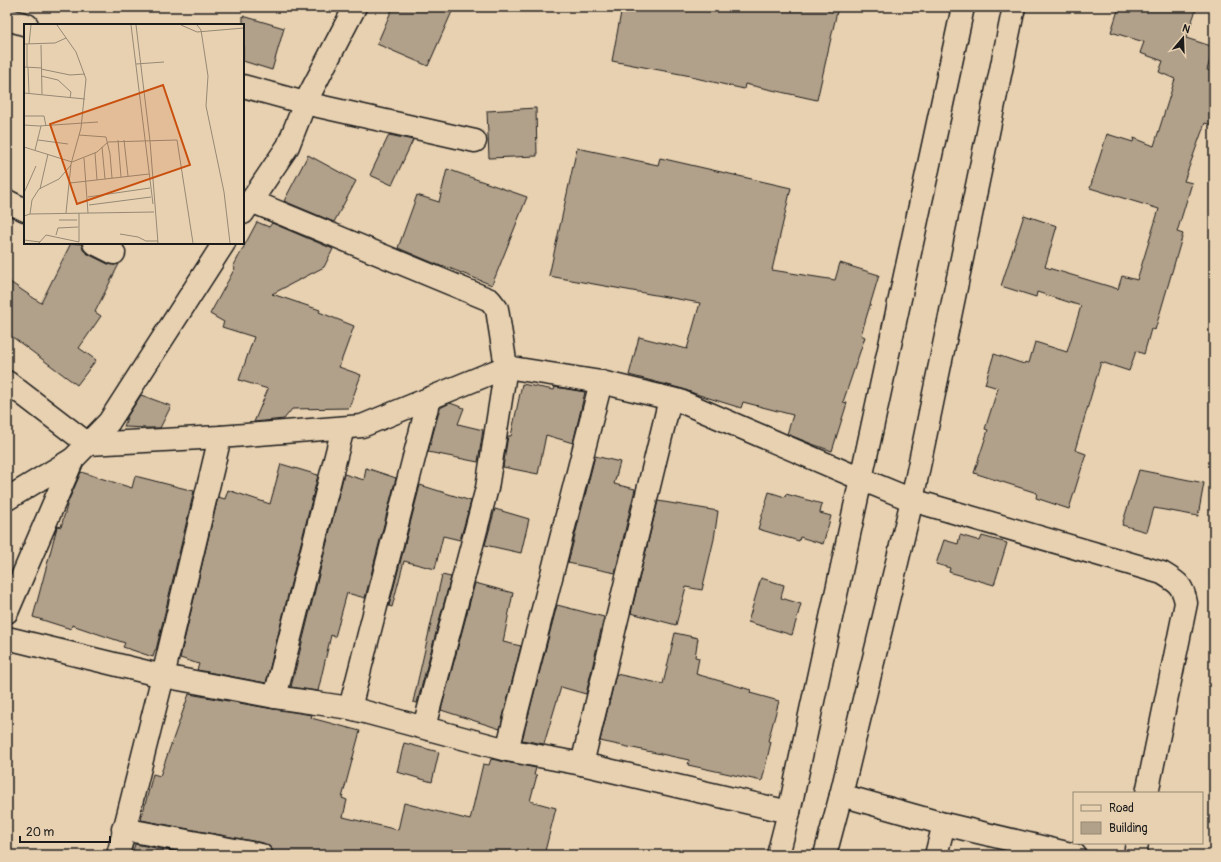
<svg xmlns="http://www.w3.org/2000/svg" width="1221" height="862" font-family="Pangolin,sans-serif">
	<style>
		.building { fill: #b2a18a; stroke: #1c1c1c }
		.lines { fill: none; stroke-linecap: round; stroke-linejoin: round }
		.minor-casing { stroke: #1c1c1c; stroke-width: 25 }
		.major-casing { stroke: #1c1c1c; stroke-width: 25 }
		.minor { stroke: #e8d1b1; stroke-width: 22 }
		.major { stroke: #e8d1b1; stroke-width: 22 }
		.inset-road { fill: none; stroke: #968975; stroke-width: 1 }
		.view { fill: #c9500e; fill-opacity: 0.15; stroke: #c9500e; stroke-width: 2 }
		.inset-edge { fill: none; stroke: #1c1c1c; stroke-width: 2 }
	</style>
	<rect width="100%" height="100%" fill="#e8d1b1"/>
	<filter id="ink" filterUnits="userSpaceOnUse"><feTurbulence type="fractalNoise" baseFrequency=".025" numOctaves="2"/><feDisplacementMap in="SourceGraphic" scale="8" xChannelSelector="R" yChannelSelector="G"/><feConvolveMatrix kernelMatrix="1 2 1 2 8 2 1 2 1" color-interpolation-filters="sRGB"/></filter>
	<g filter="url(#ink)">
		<g class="building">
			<path d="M393 7H454L428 66 377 44Z"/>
			<path d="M622 7H838L817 100 745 84 744 89 691 77V76L612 61Z"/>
			<path d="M1119 7H1197L1186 38 1214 47 1207 70 1214 72V126L1205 123 1184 181 1192 183 1177 232 1183 234 1155 330 1151 329 1144 354 1136 351 1129 371 1101 362 1075 450 1086 454 1069 509 1036 498 1037 493 974 473 988 430 985 429 998 388 985 384 994 354 1024 364 1025 362 1029 363 1035 342 1067 352 1081 306 1037 292 1036 297 1001 286 1024 215 1057 226 1045 267 1118 289 1122 276 1137 280 1159 209 1090 188 1107 134 1133 142 1134 138 1154 146 1175 79 1159 72 1163 61 1140 53 1144 42 1111 32Z"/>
			<path d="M243 16 284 28 272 70 243 61Z"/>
			<path d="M536 108 537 156 489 158 487 111Z"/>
			<path d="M389 135 413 140 392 185 370 175Z"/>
			<path d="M577 148 658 165 660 158 791 188 772 270 835 280 840 263 879 275 861 335 865 337 843 402 847 403 832 451 812 444 787 434 793 415 743 402 741 408 696 394 683 389 629 375 639 337 687 349 700 303 549 276Z"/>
			<path d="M308 155 356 181 334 222 284 201Z"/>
			<path d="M447 169 527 197 492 285 444 266 443 267 398 248 417 195 439 202Z"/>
			<path d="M257 222 269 227 272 223 333 249 324 267 272 294 320 310 319 312 354 326 339 367 361 375 349 408 292 409 284 419 254 422 268 389 239 380 254 337 222 327 224 322 210 314 235 268 233 267Z"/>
			<path d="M71 243 82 244 83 250 88 254 108 264 114 265 119 264 95 312 101 316 79 348 96 360 77 385 7 333V280L41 303Z"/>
			<path d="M522 384 554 390 555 387 585 392 573 443 546 435 538 474 503 467 508 436H511Z"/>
			<path d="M141 395 171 406 160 428H147L124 427 127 417Z"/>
			<path d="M450 403 464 408 458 424 483 430 478 462 428 452 440 408Z"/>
			<path d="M595 456 620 462 614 484 635 489 615 573 568 563Z"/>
			<path d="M281 464 318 475 266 683 197 670 199 664 180 658 218 497 225 499 228 490 270 504Z"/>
			<path d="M366 468 396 478 365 598 347 593 335 637 331 635 318 691 291 687 344 474 364 480Z"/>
			<path d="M1139 470 1204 483 1198 516 1154 508 1147 532 1122 525Z"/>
			<path d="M81 472 132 488 135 476 194 491 156 650H155L153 657 123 647 125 643 72 625 71 629 33 617 57 527 58 526 61 527 68 502Z"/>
			<path d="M420 485 471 501 460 540 443 536 435 569 404 561 392 607 389 606Z"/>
			<path d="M769 492 785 497 786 494 822 504 820 513 831 516 823 544 800 537 799 541 758 529Z"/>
			<path d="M658 501 718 511 714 539 702 590 686 587 676 625 631 613Z"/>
			<path d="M495 509 529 519 521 553 485 545Z"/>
			<path d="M960 535 980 541 982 536 1007 543 994 585 949 572 950 568 936 564 944 540 958 544Z"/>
			<path d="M442 575 451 577 417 703 413 702Z"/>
			<path d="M761 578 784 585 781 598 801 604 792 635 748 622Z"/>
			<path d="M475 583 513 593 503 642 521 646 500 729 441 710Z"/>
			<path d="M557 605 604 617 586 694 561 687 544 744 522 740Z"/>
			<path d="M675 633 698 638 695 657 699 658 696 674 751 690 750 693 779 701 768 741 771 742 762 781 688 765 689 760 600 741 616 674 663 684Z"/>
			<path d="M189 694 273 709 312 715 311 718 360 731 342 798 347 800 343 817 398 830 404 803 470 820 483 764 489 765 491 759 536 768 534 775H537L530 801 556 808 544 855H273V851L269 846 263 843 141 820 153 774 160 776Z"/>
			<path d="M404 743 439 752 432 782 397 772Z"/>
			<path d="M135 844 193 855H132Z"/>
		</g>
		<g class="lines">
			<g class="minor-casing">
				<g id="minor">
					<path d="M7 19 27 25"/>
					<path d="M243 86 305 103 475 141"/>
					<path d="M7 201 25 210"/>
					<path d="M251 201 490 300 497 309 506 367 487 488 424 727"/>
					<path d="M243 213 288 146 305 103 355 7"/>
					<path d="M94 243 114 253"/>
					<path d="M7 382 88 444 220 437 362 426 506 367 601 382 680 401 861 479 912 500 1162 573C1177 582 1183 585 1186 603L1147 793"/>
					<path d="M7 499 73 459"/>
					<path d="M7 612 73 459 109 422 224 243"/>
					<path d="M7 638 163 676 275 697 350 708 507 750 582 764 789 812"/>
					<path d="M275 697 343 428"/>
					<path d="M350 708 429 399"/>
					<path d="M507 750 601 382"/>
					<path d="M582 764 670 399"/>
					<path d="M841 795 944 824 1075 855"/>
					<path d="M123 829 261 855"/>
					<path d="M118 855 163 676 220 437"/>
					<path d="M936 855 944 824"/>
					<path d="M1135 855 1137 843"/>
				</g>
			</g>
			<g class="major-casing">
				<g id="major">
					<path d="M778 855 789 812 963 7"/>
					<path d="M825 855 841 795 912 500 1014 7"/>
				</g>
			</g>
			<use href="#minor" class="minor"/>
			<use href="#major" class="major"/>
		</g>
	</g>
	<g transform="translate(24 24)">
		<rect width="220" height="220" fill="#e8d1b1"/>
		<path class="inset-road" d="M33 1 52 28 62 55 57 104 47 140 42 189M107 1 129 180M112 1 126 117 134 219M157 1 173 8 220 4M173 1 177 6 184 52 182 82 200 168 206 219M0 20 31 19 42 14M3 20V43M5 20 7 1M17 21 18 70M112 40 140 38M0 43 18 44M4 43 5 69M17 45 46 51 61 50M17 52 34 56 47 68 46 74M0 69 61 75M0 92H20L22 102M0 101 15 102 74 98M55 111 82 113 86 130 88 154M14 116 44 120M94 116 97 153M100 116 104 152M0 123 48 138 73 128 84 118 153 116 169 219M78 123 81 155M11 126 17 102M71 129 73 156M60 134 64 189M46 159 125 150M16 165 24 130M0 169 12 142M64 173 126 164M65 181 127 173M6 190 8 176 15 165 35 155 47 141M0 192 6 190 130 188M35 196H53M96 210 114 213 122 217H134M32 211 34 204 54 203M0 216 16 218M55 218V189M15 219 22 211 55 218"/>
		<path class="view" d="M139 61 166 141 53 180 26 100Z"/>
		<rect width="220" height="220" class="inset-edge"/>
	</g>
	<rect width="1221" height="862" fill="none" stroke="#e8d1b1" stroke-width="24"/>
	<rect x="12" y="12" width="1197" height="838" fill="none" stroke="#1c1c1c" stroke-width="1.5" filter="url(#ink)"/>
	<rect x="1073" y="792" width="130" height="52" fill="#e8d1b1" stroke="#968975"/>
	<rect x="1081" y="805" width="20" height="6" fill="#e8d1b1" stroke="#968975"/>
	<text x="1109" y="812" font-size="12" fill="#1c1c1c">Road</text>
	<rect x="1081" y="822" width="20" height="12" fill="#b2a18a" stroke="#968975"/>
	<text x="1109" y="832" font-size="12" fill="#1c1c1c">Building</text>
	<g transform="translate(1183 38) rotate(19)" stroke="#e8d1b1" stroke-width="3" paint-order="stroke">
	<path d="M0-3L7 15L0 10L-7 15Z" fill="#1c1c1c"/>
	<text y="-6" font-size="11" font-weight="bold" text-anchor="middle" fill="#1c1c1c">N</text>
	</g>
	<path d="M20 836v6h90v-6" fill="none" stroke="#1c1c1c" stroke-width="2"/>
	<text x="26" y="836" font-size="12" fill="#1c1c1c" stroke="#e8d1b1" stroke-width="3" paint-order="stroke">20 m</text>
</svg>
